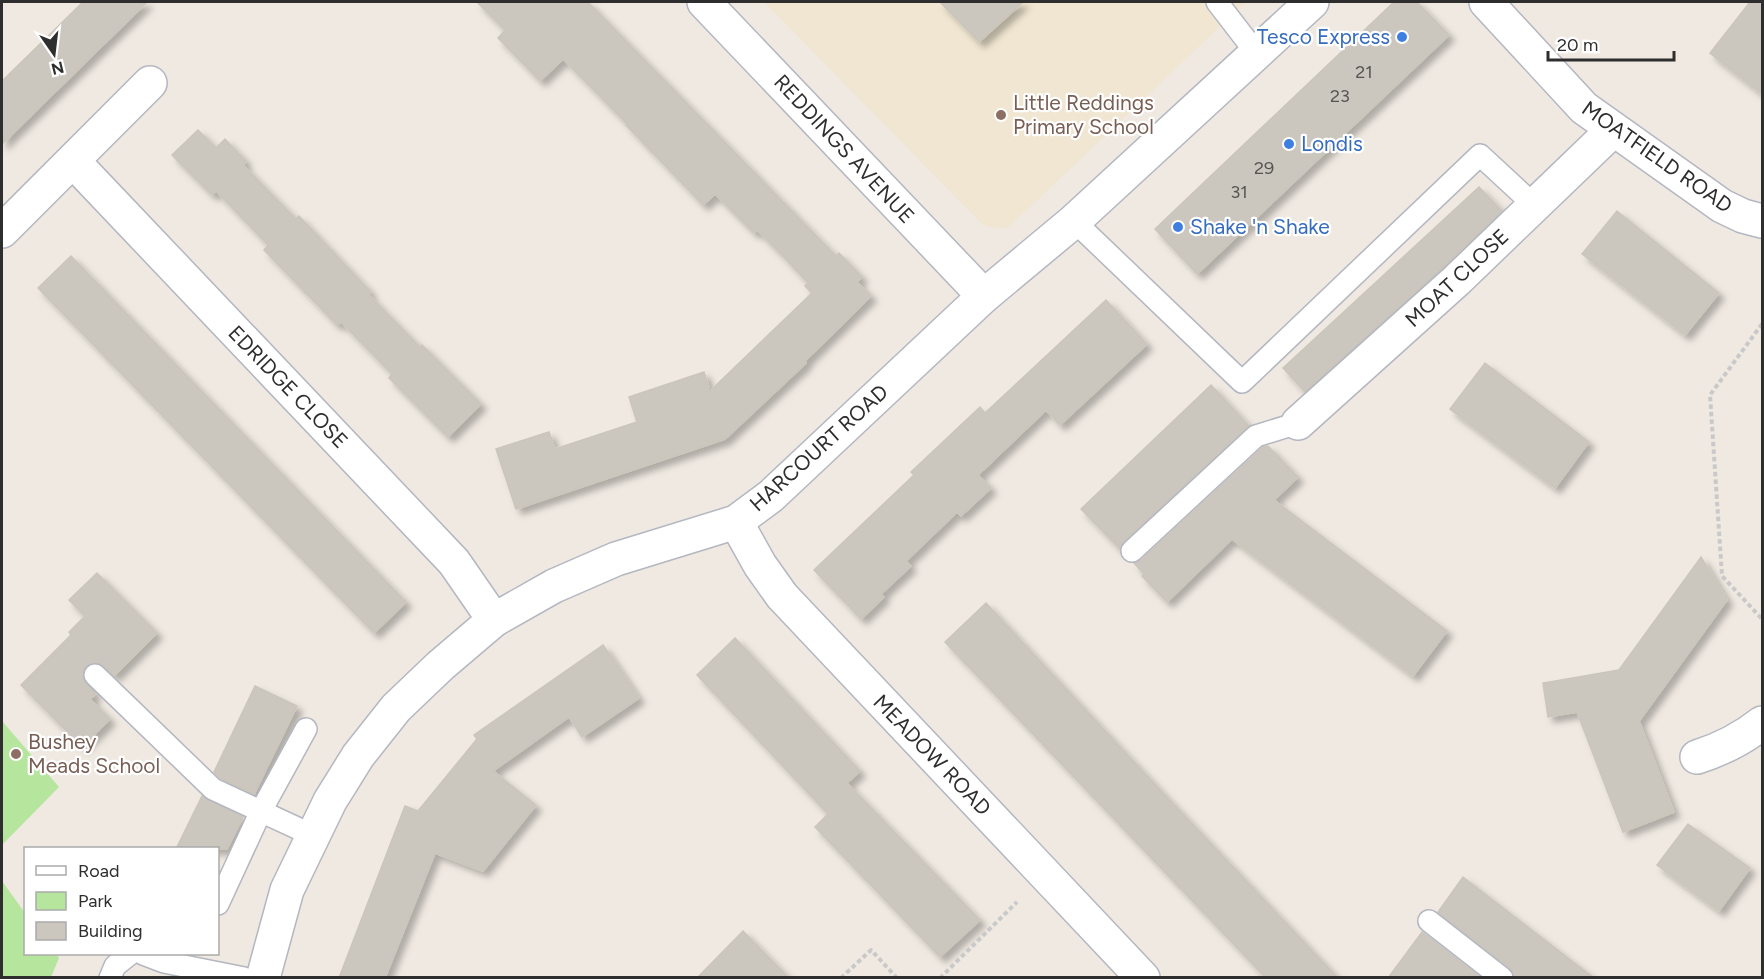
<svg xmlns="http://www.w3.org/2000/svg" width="1764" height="979" font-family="Figtree,sans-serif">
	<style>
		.education { fill: #f0e6d1 }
		.park { fill: #b6e59e }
		.building { fill: #cbc7bf; stroke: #cbc5ba; stroke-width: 1.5; filter: url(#shadow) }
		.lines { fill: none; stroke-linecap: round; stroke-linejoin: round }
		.lane-casing { stroke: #b4b7c1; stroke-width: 24 }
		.street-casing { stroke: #b4b7c1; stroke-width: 36 }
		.secondary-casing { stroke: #b4b7c1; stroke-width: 36 }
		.path { stroke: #c9c9c9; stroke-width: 4; stroke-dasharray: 4.5 3; stroke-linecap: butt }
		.lane { stroke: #fff; stroke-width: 21 }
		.street { stroke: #fff; stroke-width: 33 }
		.secondary { stroke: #fff; stroke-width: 33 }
		.shop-dot { fill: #3f7fe0; stroke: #fff; stroke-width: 2 }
		.education-dot { fill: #8d6e63; stroke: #fff; stroke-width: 2 }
		.labels { text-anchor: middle; stroke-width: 4.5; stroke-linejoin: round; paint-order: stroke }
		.number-label { font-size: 18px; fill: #555452 }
		.shop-label { font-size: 21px; fill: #366cbe; stroke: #fff; text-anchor: start }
		.education-label { font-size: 21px; fill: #785e54; stroke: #fff; text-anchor: start }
		.street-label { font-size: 21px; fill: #2e2e2e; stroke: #fff }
	</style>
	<defs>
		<filter id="shadow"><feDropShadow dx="5.5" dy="5.5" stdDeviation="3" flood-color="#0004"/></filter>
	</defs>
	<rect width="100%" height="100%" fill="#efe9e1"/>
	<path class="education" d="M764 2H1246L1009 227 997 229 982 224Z"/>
	<g class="park">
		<path d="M2 721 59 787 2 845Z"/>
		<path d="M2 881 25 913 26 954H56L59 958 51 977H2Z"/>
	</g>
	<g class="building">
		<path d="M83 2H147L2 144V81Z"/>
		<path d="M477 2H588L836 256 839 253 862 277 857 282 871 296 805 361 806 363 725 439 516 509 496 449 549 432 555 449 637 422 629 397 704 372 710 391 812 293 805 286 808 283 782 255 757 230 754 233 715 194 703 205 626 125 627 124 563 59 540 81 498 38 505 30Z"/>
		<path d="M940 2H1023L979 42Z"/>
		<path d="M1394 2H1417L1449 35 1197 274 1155 229Z"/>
		<path d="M1750 2H1762V94L1710 53Z"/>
		<path d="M198 130 216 148 225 139 246 161 243 165 296 219 299 216 371 292 368 294 420 347 422 345 481 404 448 437 389 378 392 374 341 322 337 325 264 250 268 245 216 191 212 195 172 155Z"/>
		<path d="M1479 187 1502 211 1444 266 1305 392 1283 368Z"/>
		<path d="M1617 211 1719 293 1685 335 1582 254Z"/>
		<path d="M71 256 406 602 374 633 38 288Z"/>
		<path d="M1106 300 1147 344 1060 425 1046 410 978 475 991 488 961 516 957 512 906 561 911 566 881 594 884 597 861 619 814 570 914 475 911 472 980 407 985 413Z"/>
		<path d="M1485 363 1589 442 1555 488 1450 409Z"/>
		<path d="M1211 385 1249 426 1123 542 1120 549 1081 509Z"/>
		<path d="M1268 446 1298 477 1274 500 1447 631 1413 676 1232 539 1167 602 1142 576 1144 574 1134 563 1141 560 1263 447Z"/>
		<path d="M1701 557 1727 600 1639 721 1674 812 1623 832 1577 712 1548 717 1543 683 1619 670Z"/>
		<path d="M97 573 157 633 114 676 99 663H91L85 667 83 672V679L96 694 90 699 110 719 82 747 21 685 71 635 69 632 85 616 69 600Z"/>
		<path d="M986 603 1166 796 1338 978H1266L945 642Z"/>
		<path d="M735 638 860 771 847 783 980 920 940 957 815 827 828 814 697 675Z"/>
		<path d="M603 645 639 698 582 737 569 717 493 771 536 805 483 871 435 853 385 978H339L405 806 418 811 477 739 474 735Z"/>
		<path d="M255 686 297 706 254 794 220 778 214 772Z"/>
		<path d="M202 796 243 817 227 849H176Z"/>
		<path d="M1688 824 1750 868 1719 911 1657 865Z"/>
		<path d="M1463 877 1594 978H1514L1510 968 1438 912Z"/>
		<path d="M743 931 789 978H697Z"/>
		<path d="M1422 932 1481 978H1388Z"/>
	</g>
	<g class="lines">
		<g class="lane-casing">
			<g id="lane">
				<path d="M1217 2 1257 54"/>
				<path d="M1074 221 1242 382 1480 155 1534 205"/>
				<path d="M1132 551 1256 436 1298 423"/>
				<path d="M95 675 213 789 312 835"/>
				<path d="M218 904 261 811 306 729"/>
				<path d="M1429 921 1502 978"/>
				<path d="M143 954 164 962 244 978"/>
				<path d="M110 978 115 966 130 954"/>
			</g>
		</g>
		<g class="street-casing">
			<g id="street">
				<path d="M1486 2 1584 108 1722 206 1743 216 1762 221"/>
				<path d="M73 161 454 562 494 620"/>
				<path d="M2 231 150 83"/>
				<path d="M984 296 1074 221 1312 2"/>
				<path d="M1298 423 1457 280 1613 130"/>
				<path d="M736 522 760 565 782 596 1143 978"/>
				<path d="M1697 757C1722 749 1742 739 1762 723"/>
			</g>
		</g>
		<g class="secondary-casing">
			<path id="secondary" d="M263 978 287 890 330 801 358 756 396 708 440 666 494 620 554 586 616 559 736 522 771 496 984 296 704 2"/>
		</g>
		<g class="path">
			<path d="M1762 324 1710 395 1722 576 1762 619"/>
			<path d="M841 978 871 950 897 978"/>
			<path d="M940 978 1017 902"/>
		</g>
		<use href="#lane" class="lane"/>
		<use href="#street" class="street"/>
		<use href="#secondary" class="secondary"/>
	</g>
	<g class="shop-dot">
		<circle cx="1402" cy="37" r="6"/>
		<circle cx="1289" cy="144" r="6"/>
		<circle cx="1178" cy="227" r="6"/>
	</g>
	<g class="education-dot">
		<circle cx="1001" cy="115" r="6"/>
		<circle cx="16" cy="754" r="6"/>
	</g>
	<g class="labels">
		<g class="number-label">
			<text x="1364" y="78">21</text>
			<text x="1340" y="102">23</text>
			<text x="1264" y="174">29</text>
			<text x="1239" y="198">31</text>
		</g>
		<g class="shop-label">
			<text x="1390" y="44" text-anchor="end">Tesco Express</text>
			<text x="1301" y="151">Londis</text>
			<text x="1190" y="234">Shake 'n Shake</text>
		</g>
		<g class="education-label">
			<text x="1013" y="110">Little Reddings<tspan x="1013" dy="24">Primary School</tspan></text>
			<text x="28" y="749">Bushey<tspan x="28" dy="24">Meads School</tspan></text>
		</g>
		<g class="street-label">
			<text transform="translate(844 149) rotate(47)" y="7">REDDINGS AVENUE</text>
			<text transform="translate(1657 157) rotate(35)" y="7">MOATFIELD ROAD</text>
			<text transform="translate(1457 278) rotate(-43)" y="7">MOAT CLOSE</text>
			<text transform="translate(288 387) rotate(46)" y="7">EDRIDGE CLOSE</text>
			<text transform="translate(819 448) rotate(-42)" y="7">HARCOURT ROAD</text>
			<text transform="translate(932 755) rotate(46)" y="7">MEADOW ROAD</text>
		</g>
	</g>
	<rect width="1764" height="979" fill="none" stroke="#2e2e2e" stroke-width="6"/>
	<rect x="24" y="847" width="195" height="108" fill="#ffffff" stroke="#ababab" stroke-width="1.5"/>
	<rect x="36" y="866" width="30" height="9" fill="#ffffff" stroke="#ababab" stroke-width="1.5"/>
	<text x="78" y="877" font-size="18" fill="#2e2e2e">Road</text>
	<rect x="36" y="892" width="30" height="18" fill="#b6e59e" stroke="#ababab" stroke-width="1.5"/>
	<text x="78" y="907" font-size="18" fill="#2e2e2e">Park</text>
	<rect x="36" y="922" width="30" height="18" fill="#cbc7bf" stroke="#ababab" stroke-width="1.5"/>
	<text x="78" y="937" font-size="18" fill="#2e2e2e">Building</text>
	<g transform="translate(54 54) rotate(166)" stroke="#ffffff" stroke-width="4.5" paint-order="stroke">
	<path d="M0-4.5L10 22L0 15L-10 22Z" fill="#2e2e2e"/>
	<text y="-9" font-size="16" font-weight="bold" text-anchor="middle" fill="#2e2e2e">N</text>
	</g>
	<path d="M1548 51v9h126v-9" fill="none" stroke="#2e2e2e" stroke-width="3"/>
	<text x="1557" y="51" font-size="18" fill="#2e2e2e" stroke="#ffffff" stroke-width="4.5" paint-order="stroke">20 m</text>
</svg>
